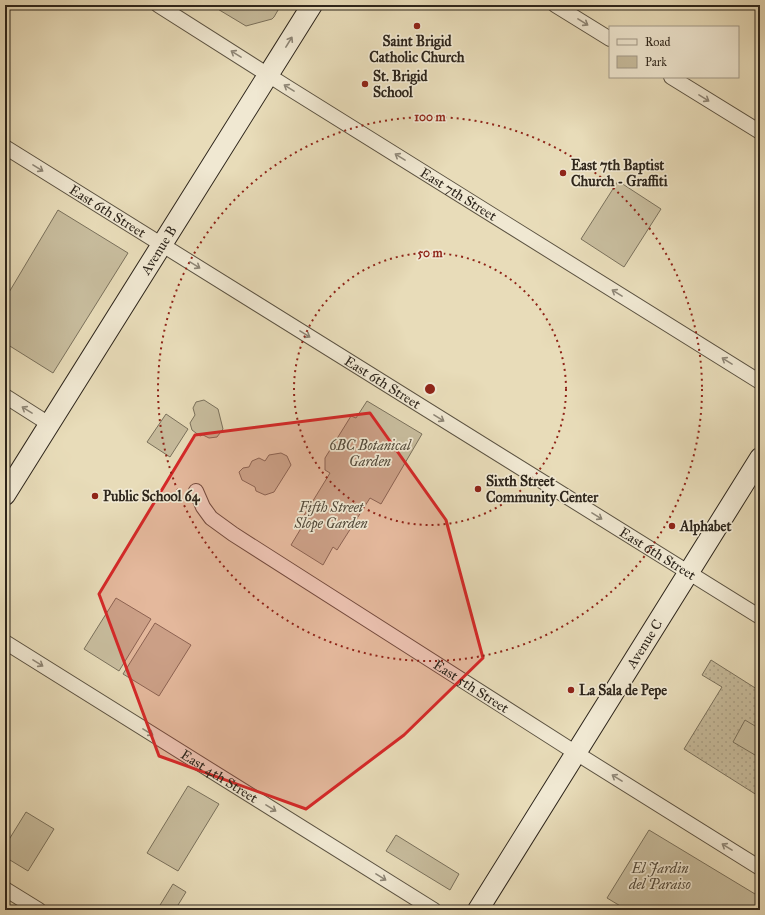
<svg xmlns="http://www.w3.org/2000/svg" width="765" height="915" font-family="'IM FELL Great Primer',serif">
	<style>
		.grass { fill: url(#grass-dots); stroke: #7a715c }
		.green { fill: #c8bd9e; stroke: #7a715c }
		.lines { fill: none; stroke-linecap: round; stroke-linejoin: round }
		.street-casing { stroke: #5c5342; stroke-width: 16 }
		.secondary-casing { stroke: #2d251b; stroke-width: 22 }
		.street { stroke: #f0e8d2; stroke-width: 14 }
		.secondary { stroke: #f0e8d2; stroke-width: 20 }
		.oneway { stroke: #8e8676 }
		.marked { fill: #d62828; fill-opacity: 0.2; stroke: #d62828; stroke-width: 3; stroke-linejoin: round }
		.ring { fill: none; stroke: #8f2418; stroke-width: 2; stroke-dasharray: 2 4 }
		.poi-dot { fill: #8f2418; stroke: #f0e8d2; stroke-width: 1.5 }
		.labels { text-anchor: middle; stroke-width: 3.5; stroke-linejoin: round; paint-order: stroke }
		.poi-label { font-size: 14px; font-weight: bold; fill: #2d251b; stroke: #f0e8d2; text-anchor: start }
		.street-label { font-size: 14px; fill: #2d251b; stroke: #f0e8d2 }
		.park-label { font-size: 14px; font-style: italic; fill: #544b3c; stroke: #f0e8d2 }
		.centre { fill: #8f2418; stroke: #f0e8d2; stroke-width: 2 }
		.ring-label { font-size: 12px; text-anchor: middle; font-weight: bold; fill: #8f2418; stroke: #f0e8d2; stroke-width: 3.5; stroke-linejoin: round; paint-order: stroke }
	</style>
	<defs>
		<pattern id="grass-dots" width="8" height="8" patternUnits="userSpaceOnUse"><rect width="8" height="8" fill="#c8bd9e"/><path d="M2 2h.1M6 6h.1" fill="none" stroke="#aca288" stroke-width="1.8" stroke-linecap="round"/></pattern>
	</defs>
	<rect width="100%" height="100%" fill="#e8dcb9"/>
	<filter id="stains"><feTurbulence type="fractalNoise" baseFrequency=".005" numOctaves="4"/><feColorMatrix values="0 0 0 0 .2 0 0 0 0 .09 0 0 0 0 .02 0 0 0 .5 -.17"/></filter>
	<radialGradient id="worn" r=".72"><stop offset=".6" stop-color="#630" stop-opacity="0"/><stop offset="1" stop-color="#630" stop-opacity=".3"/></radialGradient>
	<path class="grass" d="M711 660 760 691V797L684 749 722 687 702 675Z"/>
	<g class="green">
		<path d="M211 5H281L274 17 272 19 246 26Z"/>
		<path d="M618 181 661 209 624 267 581 239Z"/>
		<path d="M58 210 128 253 53 373 5 343V299Z"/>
		<path d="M204 400 218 409 223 429 217 437 209 438 203 435 200 436 192 430 190 423 195 415 193 408 196 402Z"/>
		<path d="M367 401 422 434 381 504 370 498 337 550 333 547 323 565 291 545 300 530V522L330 473 325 470V458L351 416 356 418Z"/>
		<path d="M166 414 188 429 170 457 147 442Z"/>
		<path d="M281 453 287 456 291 465 274 492 265 495 256 491 255 487 242 480 239 472 243 468 249 467 252 461 259 458 265 461 269 455Z"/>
		<path d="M116 598 151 619 119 671 84 649Z"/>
		<path d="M155 623 191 645 159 696 123 674Z"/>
		<path d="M745 720 760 729V745L755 755 733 742Z"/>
		<path d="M188 786 219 804 178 871 147 853Z"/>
		<path d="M26 812 54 829 28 871 5 857V846Z"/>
		<path d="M649 830 760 897V910H627L607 898Z"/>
		<path d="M396 835 459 874 450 890 386 851Z"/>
		<path d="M173 884 186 892 175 910H157Z"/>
	</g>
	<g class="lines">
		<g class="street-casing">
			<g id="street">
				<path id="s1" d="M158 5 287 87 760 382"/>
				<path d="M555 5 610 39"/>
				<path d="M671 77 760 132"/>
				<path id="s2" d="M5 147 760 617"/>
				<path d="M5 396 49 424"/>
				<path id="s3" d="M196 491 203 507 211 518 233 534 576 753 760 868"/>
				<path id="s4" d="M5 642 434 910"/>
				<path d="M5 889 39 910"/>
			</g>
		</g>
		<g class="secondary-casing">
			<g id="secondary">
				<path id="s5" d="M5 495 312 5"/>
				<path id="s6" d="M478 910 760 458"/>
			</g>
		</g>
		<use href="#street" class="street"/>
		<use href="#secondary" class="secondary"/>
	</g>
	<defs><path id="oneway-shaft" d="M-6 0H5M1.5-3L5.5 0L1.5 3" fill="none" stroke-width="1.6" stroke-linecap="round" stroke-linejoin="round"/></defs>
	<g class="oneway">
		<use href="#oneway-shaft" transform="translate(583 22) rotate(32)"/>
		<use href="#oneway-shaft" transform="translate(289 42) rotate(-58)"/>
		<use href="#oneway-shaft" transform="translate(236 54) rotate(-148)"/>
		<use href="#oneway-shaft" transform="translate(289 88) rotate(-148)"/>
		<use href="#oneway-shaft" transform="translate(704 98) rotate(32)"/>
		<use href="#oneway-shaft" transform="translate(400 157) rotate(-148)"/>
		<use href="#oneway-shaft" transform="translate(38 168) rotate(32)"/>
		<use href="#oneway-shaft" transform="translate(195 265) rotate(32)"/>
		<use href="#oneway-shaft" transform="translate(617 293) rotate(-148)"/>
		<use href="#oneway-shaft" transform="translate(305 334) rotate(32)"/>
		<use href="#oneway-shaft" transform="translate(727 361) rotate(-148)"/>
		<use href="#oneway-shaft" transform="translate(27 410) rotate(-148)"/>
		<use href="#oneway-shaft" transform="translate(439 418) rotate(32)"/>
		<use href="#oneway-shaft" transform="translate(597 516) rotate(32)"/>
		<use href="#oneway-shaft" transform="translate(38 663) rotate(32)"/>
		<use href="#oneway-shaft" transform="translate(148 732) rotate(32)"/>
		<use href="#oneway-shaft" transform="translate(617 778) rotate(-148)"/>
		<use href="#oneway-shaft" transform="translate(271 808) rotate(32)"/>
		<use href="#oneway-shaft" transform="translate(727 847) rotate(-148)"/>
		<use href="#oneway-shaft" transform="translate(381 877) rotate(32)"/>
	</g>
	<path class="marked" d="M370 413 446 520 483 658 404 735 306 809 159 756 99 594 195 435Z"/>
	<g class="ring">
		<circle cx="430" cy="389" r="136"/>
		<circle cx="430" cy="389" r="272"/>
	</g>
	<g class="poi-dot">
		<circle cx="417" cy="26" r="4"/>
		<circle cx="365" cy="84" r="4"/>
		<circle cx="563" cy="173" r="4"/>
		<circle cx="478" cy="489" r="4"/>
		<circle cx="95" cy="496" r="4"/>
		<circle cx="672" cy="526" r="4"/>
		<circle cx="571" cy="690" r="4"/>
	</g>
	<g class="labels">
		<g class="poi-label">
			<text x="417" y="46" text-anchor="middle">Saint Brigid<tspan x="417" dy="16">Catholic Church</tspan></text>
			<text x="373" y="81">St. Brigid<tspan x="373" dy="16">School</tspan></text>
			<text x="571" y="170">East 7th Baptist<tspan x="571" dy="16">Church - Graffiti</tspan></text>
			<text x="486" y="486">Sixth Street<tspan x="486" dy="16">Community Center</tspan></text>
			<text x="103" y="501">Public School 64</text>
			<text x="680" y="531">Alphabet</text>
			<text x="579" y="695">La Sala de Pepe</text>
		</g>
		<g class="street-label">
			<text dy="5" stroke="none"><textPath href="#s1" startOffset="355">East 7th Street</textPath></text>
			<text dy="5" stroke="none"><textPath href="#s2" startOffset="121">East 6th Street</textPath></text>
			<text dy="5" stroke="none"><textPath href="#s5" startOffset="289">Avenue B</textPath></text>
			<text dy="5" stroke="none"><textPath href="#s2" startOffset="445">East 6th Street</textPath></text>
			<text dy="5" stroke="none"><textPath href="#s2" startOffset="769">East 6th Street</textPath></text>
			<text dy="5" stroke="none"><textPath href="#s6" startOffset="314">Avenue C</textPath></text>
			<text dy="5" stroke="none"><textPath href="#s3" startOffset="341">East 5th Street</textPath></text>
			<text dy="5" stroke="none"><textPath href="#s4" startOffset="253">East 4th Street</textPath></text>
		</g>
		<g class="park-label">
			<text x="370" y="450">6BC Botanical<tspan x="370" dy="16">Garden</tspan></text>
			<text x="331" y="512">Fifth Street<tspan x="331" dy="16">Slope Garden</tspan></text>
			<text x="660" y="873">El Jardin<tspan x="660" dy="16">del Paraiso</tspan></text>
		</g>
	</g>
	<circle cx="430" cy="389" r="6" class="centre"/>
	<g class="ring-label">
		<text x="430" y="121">100 m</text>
		<text x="430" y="257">50 m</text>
	</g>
	<rect width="765" height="915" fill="none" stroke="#e8dcb9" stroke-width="20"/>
	<rect x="6" y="6" width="753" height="903" fill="none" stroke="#2d251b" stroke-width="2"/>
	<rect x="10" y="10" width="745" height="895" fill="none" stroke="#2d251b"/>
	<rect x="609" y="26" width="130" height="52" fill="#f0e8d2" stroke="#a29a89"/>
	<rect x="617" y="39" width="20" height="6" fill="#f0e8d2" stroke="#a29a89"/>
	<text x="645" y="46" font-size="12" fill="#2d251b">Road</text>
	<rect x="617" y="56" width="20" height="12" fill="#c8bd9e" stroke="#a29a89"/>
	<text x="645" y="66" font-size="12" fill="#2d251b">Park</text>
	<rect width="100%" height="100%" filter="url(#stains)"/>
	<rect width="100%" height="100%" fill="url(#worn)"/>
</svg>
